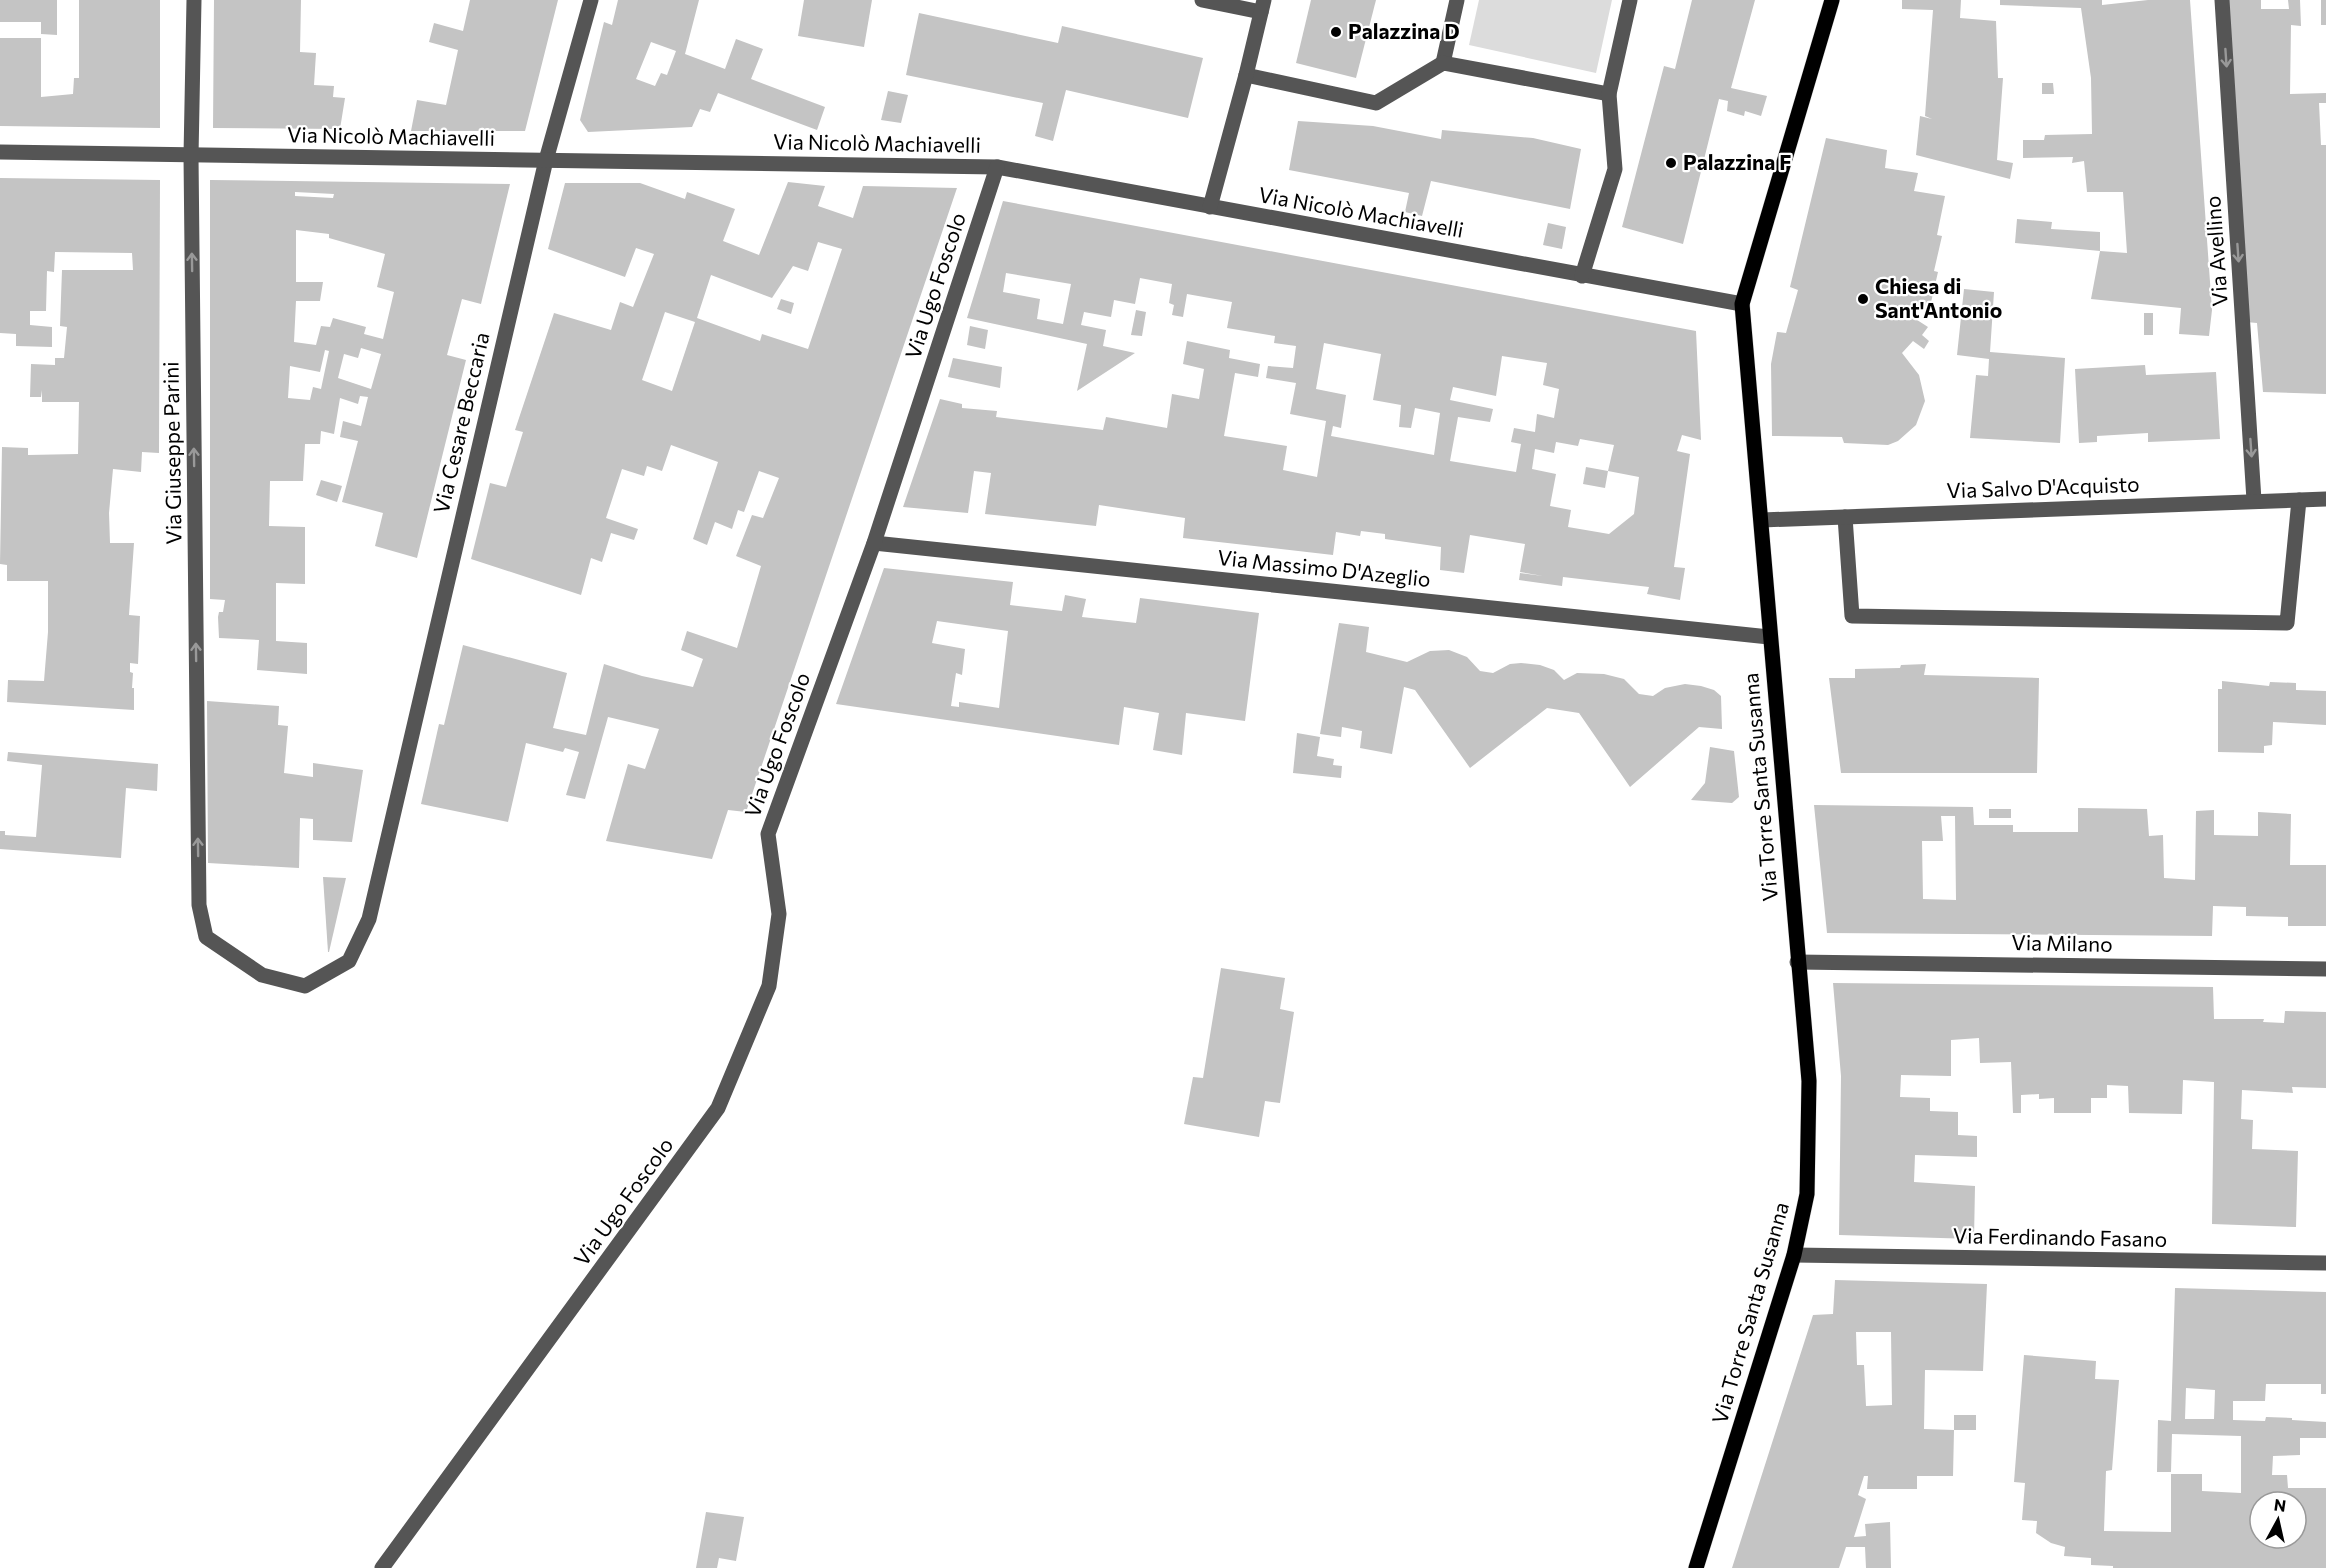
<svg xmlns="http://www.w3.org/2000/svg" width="2326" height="1568" font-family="Commissioner,sans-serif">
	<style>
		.green { fill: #dcdcdc }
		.building { fill: #c4c4c4; fill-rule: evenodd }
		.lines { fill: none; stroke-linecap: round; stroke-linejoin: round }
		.major-casing { stroke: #dbdbdb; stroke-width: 16 }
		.minor { stroke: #555; stroke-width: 15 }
		.major { stroke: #000; stroke-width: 15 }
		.oneway { stroke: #999 }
		.poi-dot { fill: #000; stroke: #fff; stroke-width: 2 }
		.labels { text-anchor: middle; stroke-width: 4.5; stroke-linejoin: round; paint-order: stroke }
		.poi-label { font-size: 21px; font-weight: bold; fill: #000; stroke: #fff; text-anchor: start }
		.street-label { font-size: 21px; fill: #000; stroke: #fff }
	</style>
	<rect width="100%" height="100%" fill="#fff"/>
	<path class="green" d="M1479 0H1612L1596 73 1469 45Z"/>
	<g class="building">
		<path d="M0 0H57V35L41 34V22H0Z"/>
		<path d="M79 0H160V128L0 126V38H41V97L73 94 74 78H79Z"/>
		<path d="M214 0H301L300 52 316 53 314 85 334 86 333 97 345 98 340 129 213 128Z"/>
		<path d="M470 0H558L525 131H411L417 100 446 105 458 50 429 42 434 23 463 31Z"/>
		<path d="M618 0H699L685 54 725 69 736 39 763 49 751 79 825 107 817 130 718 93 710 112 700 109 692 127 588 132 580 120 604 22 612 25ZM651 42 676 51 667 75 661 73 655 86 636 79Z"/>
		<path d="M804 0H872L864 47 798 36Z"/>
		<path d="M1311 0H1376L1356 78 1296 63Z"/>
		<path d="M1692 0H1755L1731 88 1767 96 1761 116 1745 111 1744 116 1727 111 1728 101 1719 99 1683 244 1622 227 1664 66 1675 69Z"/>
		<path d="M1902 0H1961L1960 18 1996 21 1998 78H2003L1997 160 2013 163 2010 179 1916 155 1920 116 1932 119 1925 116 1933 10 1902 9Z"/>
		<path d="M2000 0H2102V5L2148 0H2190L2212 310 2209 336 2179 334 2181 308 2091 299 2100 251 2127 253 2123 192H2087L2084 161 2072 163 2073 157 2023 158V140H2044L2045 135 2092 134 2091 78 2081 8 2000 5Z"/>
		<path d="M2228 0H2261V9H2289L2288 0H2300L2301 26 2291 25 2290 94 2326 93V103H2319L2321 145H2326V394L2263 392 2257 323 2246 322Z"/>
		<rect x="2321" y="0" width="5" height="25"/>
		<path d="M919 13 1058 43 1062 26 1203 58 1188 118 1066 90 1053 141 1035 136 1043 103 906 75Z"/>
		<path d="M2042 83H2053L2054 94H2042Z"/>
		<path d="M888 91 908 95 901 123 881 120Z"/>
		<path d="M1298 121 1373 126 1441 139 1442 130 1533 138 1581 149 1570 209 1431 181 1422 216 1405 212 1409 193 1289 170Z"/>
		<path d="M1826 138 1887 150 1885 168 1918 173 1914 191 1945 196 1937 235 1942 236 1934 271 1938 272 1929 311 1915 308 1914 318 1928 327 1922 335 1929 341 1924 349 1913 341 1902 353 1919 375 1925 401 1916 425 1898 441 1888 445 1844 443 1842 437 1772 436 1771 364 1777 332 1786 333 1798 290 1790 287Z"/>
		<path d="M0 178 160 180 159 453 142 452 141 472 113 469 109 513 110 543H134L129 615 140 616 138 664 130 663V672L133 673 132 688H134V710L7 702 8 680 44 681 48 632V581H7V565L0 564 2 447 28 448V455L78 454 79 402H42V390L41 397H30L31 364 55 365V358H64L67 327 60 326 62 270H133L132 253 55 252 54 272 47 271 46 311H30V325L52 327V347L16 346V334L0 333Z"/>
		<path d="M210 180 510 184 481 304 462 299 447 355 466 360 417 558 375 546 383 513 342 502 358 441 340 437 343 421 361 426 368 397 360 396 358 404 340 398 334 434 321 431 320 444H305L303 481H270L269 526 305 527V584L276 583V641L307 643V674L257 670 259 640 219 638 218 617 219 612H223L225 600 210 599ZM295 192 334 194 333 198 295 196ZM296 230 329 234V238L385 254 377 287 394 292 383 339 364 334 366 327 333 318 330 327 321 326 316 345 294 342 296 301H320L323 282H296ZM361 348 381 354 371 389 338 378 344 354 358 358ZM325 350 329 351 321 389 313 387 310 400 288 398 290 366 320 372Z"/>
		<path d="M788 182 825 186 818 206 853 218 863 186 957 188 746 812 728 810 712 859 606 841 628 764 645 769 659 729 608 717 585 799 566 795 579 752 565 748 563 752 526 743 508 822 421 804 439 724 444 725 463 645 567 673 553 728 586 735 604 664 642 676 693 687 703 659 681 650 687 631 737 648 761 566 736 556 752 515 763 518 779 478 759 471 744 512 738 510 732 529 715 522 707 545 693 539 718 462 671 445 662 471 647 466 644 476 622 469 606 518 638 529 634 540 611 533 602 562 591 558 581 595 471 559 490 483 506 487 523 432 515 430 554 313 611 330 620 302 633 307 654 254 636 248 625 277 548 249 565 183H640L685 199 687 192 735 209 723 241 759 255ZM818 242 842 249 808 349 762 334 760 341 697 318 711 275 772 298 793 266 808 271ZM665 312 695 322 672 391 642 380Z"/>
		<path d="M1003 201 1696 331 1701 440 1682 435 1677 451 1690 454 1674 567 1685 568 1680 600 1647 594 1649 587 1563 577 1562 586 1519 580 1520 573 1543 576 1520 572 1525 544 1470 535 1464 573 1440 570 1441 547 1385 539V534L1361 531 1360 536 1336 532 1333 555 1183 538 1185 518 1099 505 1096 526 985 514 991 473 974 471 968 513 903 507 940 399 962 404V408L997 411 996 417 1103 430 1106 417 1167 428 1172 394 1199 399 1204 369 1183 364 1187 341 1230 350 1229 358 1260 364 1258 377 1235 373 1224 436 1287 446 1283 470 1317 477 1326 421 1290 414 1296 383 1266 378 1268 366 1293 368 1296 346 1274 343 1275 336 1227 328 1232 302 1187 294 1183 317 1172 315 1174 305 1169 303 1172 284 1140 278 1135 304 1114 300 1111 317 1084 312 1081 325 1106 330 1103 346 1135 353 1077 391 1087 344 967 318ZM1006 273 1071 284 1063 324 1037 319 1040 299 1003 292ZM1324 343 1381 354 1373 400 1401 405 1399 427 1411 428 1415 408 1440 413 1434 455 1331 436 1333 426 1341 428 1346 395 1316 389ZM1502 356 1547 363 1543 385 1559 389 1554 418 1537 414 1535 432 1514 428 1511 442 1521 444 1516 472 1450 461 1458 417 1490 422 1493 409 1450 400 1453 387 1496 396ZM1580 439 1614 445 1608 471 1639 477 1634 514 1609 534 1568 527 1571 510 1550 506 1556 474 1532 469 1535 449 1554 453 1556 442 1578 446Z"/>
		<path d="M2017 219 2052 222 2051 229 2100 232V251L2015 243Z"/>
		<path d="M1548 223 1566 227 1562 249 1543 245Z"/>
		<path d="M1964 289 1994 292 1990 352 2065 358 2060 443 1970 438 1976 375 1988 376 1989 359 1957 355Z"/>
		<path d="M781 299 794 303 791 314 777 309Z"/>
		<path d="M1136 310 1146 312 1142 336 1131 335Z"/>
		<rect x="2144" y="313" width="9" height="22"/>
		<path d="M970 326 988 330 985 349 967 345Z"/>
		<path d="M953 358 1002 367 1000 388 948 377Z"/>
		<path d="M2145 365 2146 375 2216 372 2220 439 2148 442V433L2097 436V442L2079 443 2075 369Z"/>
		<path d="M1586 467 1608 471 1605 488 1583 484Z"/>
		<path d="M321 480 342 486 337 502 316 495Z"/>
		<path d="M884 568 1013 582 1010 605 1062 611 1065 595 1086 599 1082 617 1136 623 1140 598 1259 613 1245 721 1186 713 1182 755 1153 750 1159 713 1124 707 1119 745 836 704ZM937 621 1008 631 999 708 959 702V707L951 706 956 673 962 675 965 649 932 643Z"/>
		<path d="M1339 623 1369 627 1366 652 1407 662 1430 651 1449 650 1467 657 1480 671 1493 673 1510 664 1521 663 1540 665 1554 670 1564 680 1577 673 1604 674 1624 679 1639 694 1653 696 1665 688 1685 684 1701 686 1714 690 1721 696 1722 729 1699 727 1630 787 1579 713 1547 708 1470 768 1415 690 1404 687 1392 754 1360 748 1362 731 1342 727 1341 737 1320 734Z"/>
		<path d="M1926 664 1924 675 2039 678 2037 773H1841L1829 678H1855V669L1900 668 1901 665Z"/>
		<path d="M2222 681 2269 686 2270 682 2296 683V690L2326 691V725L2273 722 2272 745 2264 746V753L2218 752V689H2222Z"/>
		<path d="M207 701 279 706 278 725 288 726 284 773 313 777V763L363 770 352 842 313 840V819L300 818 299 868 208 863Z"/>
		<path d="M1297 733 1320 737 1317 756 1334 759 1333 765 1342 766 1341 778 1293 773Z"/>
		<path d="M1710 747 1734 751 1739 797 1732 803 1691 800 1705 783Z"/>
		<path d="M8 752 158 764 157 791 126 788 121 858 0 849V831H5V835L36 837 42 765 7 761Z"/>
		<path d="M1814 805 1973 807 1974 825H2013V832H2078V808L2147 809 2149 836 2163 835 2164 878 2195 880 2196 811 2214 810V835L2258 836V812L2291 814 2290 865H2326V926H2288V917L2246 916V907L2213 906 2212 936 1827 933ZM1941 816H1955L1956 900 1923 899 1922 841H1943Z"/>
		<rect x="1989" y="809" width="22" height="9"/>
		<path d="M323 877 346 878 329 952H328Z"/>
		<path d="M1221 968 1285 978 1280 1009 1294 1012 1280 1103 1265 1101 1259 1137 1184 1124 1193 1077 1203 1078Z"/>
		<path d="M1833 983 2213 987 2214 1019H2264L2263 1022 2284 1023 2285 1011 2326 1012V1088L2292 1087 2293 1093 2242 1090 2241 1119 2253 1120 2252 1149 2298 1151 2296 1227 2212 1224 2214 1082 2183 1080 2182 1114 2129 1113 2128 1086 2107 1085V1098H2091V1113H2054V1098L2039 1099V1094L2021 1095V1113H2013L2011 1062 1980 1063 1979 1038 1951 1040V1076L1901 1075 1900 1097 1930 1098V1111L1958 1112V1135L1977 1136V1157L1915 1155 1914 1182 1975 1186 1974 1239 1839 1235 1841 1076Z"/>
		<path d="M1835 1280 1987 1284 1983 1371 1925 1370 1924 1429 1954 1430 1953 1476H1917V1489H1867L1868 1476H1864L1858 1495 1866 1499 1854 1537 1866 1536 1865 1524 1890 1522 1891 1568H1866L1865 1547H1846L1839 1568H1732L1813 1315 1833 1314ZM1856 1332H1891L1892 1405 1866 1406 1864 1365H1857Z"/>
		<path d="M2175 1288 2326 1292V1394H2321V1384H2266L2265 1401H2233V1420L2265 1421 2266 1417 2292 1418V1420L2326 1422V1438H2300V1455L2273 1456 2272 1475H2287L2288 1488H2326V1568H2113V1566L2091 1565V1558L2064 1556 2065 1547 2051 1543 2036 1533 2037 1521 2022 1520 2025 1483 2014 1482 2024 1355 2096 1361 2095 1379 2119 1380 2112 1470 2106 1471 2104 1531 2171 1532V1474H2202V1491L2241 1493V1436L2172 1434 2171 1472H2157L2158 1420 2171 1421ZM2186 1388 2215 1390 2214 1419H2185ZM2260 1502H2296V1538H2260Z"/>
		<rect x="1954" y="1415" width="22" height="15"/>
		<path d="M706 1512 744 1517 736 1561 719 1558 717 1568H696Z"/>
	</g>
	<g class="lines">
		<g class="major-casing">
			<path id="major" d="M1696 1568 1794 1255 1807 1194 1809 1081 1742 304 1832 0"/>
		</g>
		<g class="minor">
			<path d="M194 0 191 156 199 905 206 937 262 975 305 986 349 961 369 919 546 160 591 0"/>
			<path d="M1202 0 1261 12"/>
			<path d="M2222 0 2254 500"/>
			<path d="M1443 63 1457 0"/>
			<path d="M1246 75 1376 103 1443 63 1609 94"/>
			<path d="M0 152 997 167 1742 304"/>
			<path d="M1210 207 1246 75 1264 0"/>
			<path d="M1582 276 1615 169 1609 94 1630 0"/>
			<path d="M1845 517 1852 616 2287 623 2299 500"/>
			<path d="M1762 520 2326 499"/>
			<path d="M874 543 1769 637"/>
			<path d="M1797 962 2326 969"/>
			<path d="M1794 1255 2326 1263"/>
			<path d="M382 1568 718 1108 769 986 779 914 768 834 874 543 997 167"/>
		</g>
		<use href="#major" class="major"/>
	</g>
	<defs><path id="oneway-shaft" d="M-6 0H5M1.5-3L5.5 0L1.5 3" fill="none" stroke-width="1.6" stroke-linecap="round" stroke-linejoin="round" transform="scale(1.5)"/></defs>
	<g class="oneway">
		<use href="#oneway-shaft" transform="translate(2226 58) rotate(86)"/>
		<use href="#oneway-shaft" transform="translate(2238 253) rotate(86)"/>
		<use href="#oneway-shaft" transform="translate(192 262) rotate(-91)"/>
		<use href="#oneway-shaft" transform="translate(2251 448) rotate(86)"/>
		<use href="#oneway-shaft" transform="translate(194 457) rotate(-91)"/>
		<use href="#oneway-shaft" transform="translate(196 652) rotate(-91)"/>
		<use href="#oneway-shaft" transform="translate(198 847) rotate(-91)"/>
	</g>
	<g class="poi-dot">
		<circle cx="1336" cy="32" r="6"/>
		<circle cx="1671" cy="163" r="6"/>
		<circle cx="1863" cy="299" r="6"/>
	</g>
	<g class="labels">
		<g class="poi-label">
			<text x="1348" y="39">Palazzina D</text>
			<text x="1683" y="170">Palazzina F</text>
			<text x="1875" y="294">Chiesa di<tspan x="1875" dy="24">Sant'Antonio</tspan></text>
		</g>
		<g class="street-label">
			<text transform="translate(391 137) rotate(1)" y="7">Via Nicolò Machiavelli</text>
			<text transform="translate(877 144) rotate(1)" y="7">Via Nicolò Machiavelli</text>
			<text transform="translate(1361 213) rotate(10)" y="7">Via Nicolò Machiavelli</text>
			<text transform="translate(2217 251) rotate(-94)" y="7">Via Avellino</text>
			<text transform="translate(936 286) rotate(-72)" y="7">Via Ugo Foscolo</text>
			<text transform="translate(462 423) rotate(-77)" y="7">Via Cesare Beccaria</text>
			<text transform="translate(173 453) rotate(-91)" y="7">Via Giuseppe Parini</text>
			<text transform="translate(2043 488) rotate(-2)" y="7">Via Salvo D'Acquisto</text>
			<text transform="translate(1324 569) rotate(6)" y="7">Via Massimo D'Azeglio</text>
			<text transform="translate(778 745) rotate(-70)" y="7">Via Ugo Foscolo</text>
			<text transform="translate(1761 787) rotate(-95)" y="7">Via Torre Santa Susanna</text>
			<text transform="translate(2062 944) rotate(1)" y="7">Via Milano</text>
			<text transform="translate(624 1202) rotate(-54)" y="7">Via Ugo Foscolo</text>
			<text transform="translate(2060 1238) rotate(1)" y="7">Via Ferdinando Fasano</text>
			<text transform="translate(1751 1313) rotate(-74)" y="7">Via Torre Santa Susanna</text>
		</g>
	</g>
	<g transform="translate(2278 1520) rotate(8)"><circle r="28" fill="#ffffff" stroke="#999999" stroke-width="1.5"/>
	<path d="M0-4.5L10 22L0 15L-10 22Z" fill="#000000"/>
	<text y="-9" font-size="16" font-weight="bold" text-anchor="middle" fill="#000000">N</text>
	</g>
</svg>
